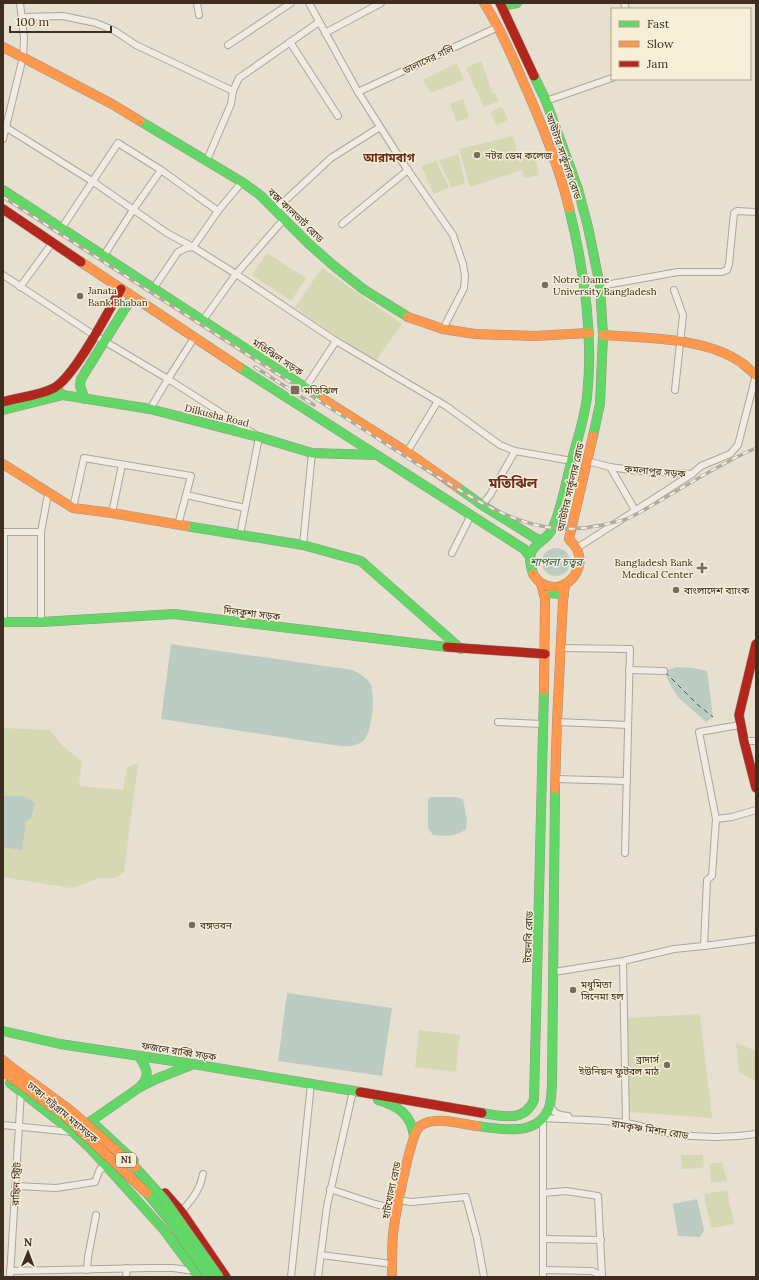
<svg xmlns="http://www.w3.org/2000/svg" width="759" height="1280" font-family="Lora,'Noto Sans Bengali',serif">
	<style>
		.green { fill: #d6d7b3 }
		.water { fill: #bcccc2 }
		.lines { fill: none; stroke-linecap: round; stroke-linejoin: round }
		.ferry { stroke: #2f5d5a; stroke-width: 1; stroke-dasharray: 5 4; stroke-linecap: butt }
		.street-casing { stroke: #ada599; stroke-width: 8 }
		.fast-casing { stroke: #9c958a; stroke-width: 10 }
		.slow-casing { stroke: #9c958a; stroke-width: 10 }
		.jam-casing { stroke: #9c958a; stroke-width: 10 }
		.street { stroke: #efebe3; stroke-width: 6 }
		.fast { stroke: #63d668; stroke-width: 9 }
		.slow { stroke: #ff974d; stroke-width: 9 }
		.jam { stroke: #b3261e; stroke-width: 9 }
		.rail-casing { stroke: #afaaa2; stroke-width: 3.5 }
		.rail { stroke: #f7eed8; stroke-width: 2; stroke-dasharray: 6; stroke-linecap: butt }
		.fast-bridge-casing { stroke: #928b80; stroke-width: 10; stroke-linecap: butt }
		.slow-bridge-casing { stroke: #928b80; stroke-width: 10; stroke-linecap: butt }
		.fast-bridge { stroke: #63d668; stroke-width: 9 }
		.slow-bridge { stroke: #ff974d; stroke-width: 9 }
		.poi-dot { fill: #786c5e; stroke: #f7eed8; stroke-width: 1.5 }
		.labels { text-anchor: middle; stroke-width: 3; stroke-linejoin: round; paint-order: stroke }
		.shield { fill: #f7eed8; stroke: #756857; stroke-width: 1 }
		.shield-label { font-size: 9px; font-weight: bold; fill: #3d2e20 }
		.street-label { font-size: 10px; fill: #3d2e20; stroke: #f7eed8 }
		.poi-label { font-size: 10px; fill: #3d2e20; stroke: #f7eed8; text-anchor: start }
		.water-label { font-size: 11px; font-style: italic; fill: #2f5d5a; stroke: #f7eed8 }
		.quarter-label { font-size: 12px; font-weight: bold; fill: #6b2e1e; stroke: #f7eed8 }
		.district-label { font-size: 14px; font-weight: bold; fill: #6b2e1e; stroke: #f7eed8 }
	</style>
	<rect width="100%" height="100%" fill="#e7e0d1"/>
	<g class="green">
		<path d="M481 61 493 94 495 93 499 101 484 107 466 68Z"/>
		<path d="M457 63 464 80 431 93 423 80Z"/>
		<path d="M463 99 469 117 456 122 450 103Z"/>
		<path d="M502 107 508 120 496 125 490 112Z"/>
		<path d="M513 136 519 159 535 155 539 175 524 178 522 170 470 187 459 149Z"/>
		<path d="M458 154 465 183 452 188 439 160Z"/>
		<path d="M436 161 449 188 434 194 421 166Z"/>
		<path d="M267 253 306 278 291 301 252 275Z"/>
		<path d="M322 268 402 324 375 362 295 307Z"/>
		<path d="M3 728 50 730C59 743 69 752 82 761L79 786 123 790 127 767 138 763 124 872 115 878H98L78 886 70 888 3 877Z"/>
		<path d="M700 1014 712 1118 629 1112 628 1018Z"/>
		<path d="M419 1030 460 1035 456 1072 415 1067Z"/>
		<path d="M736 1043 756 1051V1081L739 1072Z"/>
		<path d="M681 1155H703L704 1168 682 1169Z"/>
		<path d="M722 1162 727 1181 711 1183 709 1164Z"/>
		<path d="M727 1190 734 1224 711 1228 704 1194Z"/>
	</g>
	<g class="water">
		<circle cx="556" cy="562" r="14"/>
		<path d="M171 644 353 670C359 673 365 677 370 683 376 693 372 732 364 740 358 746 348 747 340 746L161 719Z"/>
		<path d="M677 667 693 668 707 671 713 717 706 722 678 697 671 686 664 671Z"/>
		<path d="M3 796C15 796 26 794 35 803L31 818 26 821 22 850 3 847Z"/>
		<path d="M431 797H456L463 799 467 820 466 829C457 837 445 836 433 835L428 828V799Z"/>
		<path d="M287 993 392 1008 382 1076 278 1061Z"/>
		<path d="M697 1199 704 1230 700 1237 678 1236 673 1204Z"/>
	</g>
	<g class="lines">
		<path class="ferry" d="M665 672 698 705 713 717"/>
		<g class="street-casing">
			<g id="street">
				<path d="M197 3 199 15"/>
				<path d="M309 3 358 92 405 166 453 235 463 264 465 276 464 288 443 329"/>
				<path d="M624 3 626 9"/>
				<path d="M22 17 63 16 96 23 115 31 136 45 233 91"/>
				<path d="M325 33 381 3"/>
				<path d="M290 42 338 116"/>
				<path d="M228 45 291 3"/>
				<path d="M358 92 498 27"/>
				<path d="M546 101 612 78"/>
				<path d="M7 128 92 181 167 233 193 247 218 211 242 182"/>
				<path d="M3 139 23 57 24 38 20 3"/>
				<path d="M207 160 231 104 233 91 239 78 319 22"/>
				<path d="M275 210 331 158 380 127"/>
				<path d="M342 224 408 170"/>
				<path d="M61 229 118 143 161 170 218 211"/>
				<path d="M103 257 133 210 161 170"/>
				<path d="M3 275 94 335 168 379 259 437 240 535"/>
				<path d="M600 286 678 272H722L727 270 729 264 734 213 737 211 756 212"/>
				<path d="M20 287 53 242"/>
				<path d="M153 289 178 252 186 248 193 247 236 274 336 341 446 406 500 445 515 451 572 461"/>
				<path d="M674 290 683 315 675 390"/>
				<path d="M203 320 236 274 284 219"/>
				<path d="M305 388 336 341"/>
				<path d="M150 409 168 379 194 338"/>
				<path d="M407 452 438 401"/>
				<path d="M587 461 610 467 635 510"/>
				<path d="M610 467 638 471 692 474 701 466 730 454 738 445 756 375"/>
				<path d="M186 495 245 508"/>
				<path d="M482 505 490 495 515 451"/>
				<path d="M73 508 84 458 191 476 178 525"/>
				<path d="M112 513 122 465"/>
				<path d="M3 532H41"/>
				<path d="M303 545 312 453"/>
				<path d="M577 548 692 474"/>
				<path d="M452 553 471 515"/>
				<path d="M4 622V532"/>
				<path d="M41 622V532L48 494"/>
				<path d="M561 648 630 649 625 853"/>
				<path d="M629 670 664 671"/>
				<path d="M498 722 543 724"/>
				<path d="M557 722 628 725"/>
				<path d="M744 741H756"/>
				<path d="M556 779 627 781"/>
				<path d="M716 819 699 732 740 725"/>
				<path d="M704 946 707 880 712 876 716 819 732 817 756 810"/>
				<path d="M623 961 626 1123"/>
				<path d="M554 972 623 961 674 949 704 946 756 939"/>
				<path d="M551 1106C553 1114 560 1115 568 1116"/>
				<path d="M3 1125 72 1132"/>
				<path d="M16 1186 56 1188 95 1182 100 1169 109 1167"/>
				<path d="M330 1189 375 1204 396 1209"/>
				<path d="M543 1193 566 1191 598 1196 602 1277"/>
				<path d="M398 1200 411 1202 466 1197 477 1238 484 1277"/>
				<path d="M179 1214C190 1202 200 1191 203 1174"/>
				<path d="M543 1239 601 1240"/>
				<path d="M321 1255 392 1264"/>
				<path d="M87 1270 88 1257 96 1215"/>
				<path d="M543 1270 592 1271 602 1276"/>
				<path d="M10 1271 150 1268H173L195 1271"/>
				<path d="M10 1277 21 1091"/>
				<path d="M126 1277 127 1268"/>
				<path d="M291 1277 311 1084"/>
				<path d="M318 1277 327 1206 353 1091"/>
				<path d="M543 1277V1118C571 1120 599 1119 626 1123 642 1125 657 1132 674 1134 700 1138 729 1138 756 1134"/>
			</g>
		</g>
		<g class="fast-casing">
			<g id="fast">
				<path d="M502 6 517 3"/>
				<path d="M534 76 546 101 578 189 588 227 600 286 603 335 600 404 593 436"/>
				<path d="M140 121 242 182 260 195 309 244 334 266 363 289 408 317"/>
				<path d="M3 190 323 399"/>
				<path d="M239 367 524 549 530 557"/>
				<path d="M55 388 63 395 150 409 259 437 312 453 376 455"/>
				<path d="M85 399 80 386 81 379 132 297"/>
				<path d="M3 410 63 395"/>
				<path d="M457 487 482 505 535 538 541 540"/>
				<path d="M186 526 303 545 361 561 461 649"/>
				<path d="M533 574C531 567 529 560 531 553 535 543 546 540 551 531 559 518 565 487 569 471 575 446 584 422 587 397 594 334 584 269 569 208"/>
				<path d="M544 593 564 594"/>
				<path d="M3 622H41L174 614 447 647"/>
				<path d="M3 1031 60 1044 193 1064 360 1092"/>
				<path d="M139 1056C147 1069 151 1075 140 1087"/>
				<path d="M10 1083 73 1132 89 1147 164 1230 199 1277"/>
				<path d="M378 1100C398 1106 411 1114 414 1136"/>
				<path d="M482 1113C502 1116 524 1123 534 1100L544 690"/>
				<path d="M91 1121 134 1161"/>
				<path d="M477 1126C500 1129 536 1137 548 1110 552 1103 551 1093 552 1085L555 789"/>
				<path d="M81 1128 140 1087 156 1079 191 1065"/>
			</g>
		</g>
		<g class="slow-casing">
			<g id="slow">
				<path d="M484 3C499 26 510 51 521 77 540 119 558 163 569 208"/>
				<path d="M3 47 112 104 140 121"/>
				<path d="M81 262 239 367"/>
				<path d="M408 317 443 329 475 334 534 336 589 333"/>
				<path d="M603 335C646 338 705 337 742 363 747 367 751 371 756 375"/>
				<path d="M323 399 407 452 457 487"/>
				<path d="M3 464 73 508 112 513 186 526"/>
				<path d="M533 574C535 577 538 581 541 583 562 597 586 572 578 552 577 547 572 543 569 539L593 436"/>
				<path d="M541 583 545 599 544 690"/>
				<path d="M555 789 557 722 563 600 565 585"/>
				<path d="M3 1060 10 1066"/>
				<path d="M392 1277C392 1263 392 1248 393 1234 395 1218 410 1134 420 1126 434 1115 461 1124 477 1126"/>
			</g>
		</g>
		<g class="jam-casing">
			<g id="jam">
				<path d="M500 3 534 76"/>
				<path d="M3 209 81 262"/>
				<path d="M3 402C19 397 39 396 54 388 75 376 108 312 121 289"/>
				<path d="M756 644 739 715 744 741 756 788"/>
				<path d="M447 647 545 654"/>
				<path d="M360 1092 482 1113"/>
				<path d="M165 1193 181 1211 226 1277"/>
			</g>
		</g>
		<use href="#street" class="street"/>
		<use href="#fast" class="fast"/>
		<use href="#slow" class="slow"/>
		<use href="#jam" class="jam"/>
		<g class="rail-casing">
			<g id="rail">
				<path d="M3 197 425 469C482 503 531 541 602 525 611 523 622 521 631 517 673 495 712 467 756 448"/>
				<path d="M255 367 314 405"/>
			</g>
		</g>
		<use href="#rail" class="rail"/>
		<g class="fast-bridge-casing">
			<g id="fast-bridge">
				<path d="M135 1167 164 1199 219 1277"/>
				<path d="M147 1193 171 1222 209 1277"/>
			</g>
		</g>
		<g class="slow-bridge-casing">
			<g id="slow-bridge">
				<path d="M10 1066 70 1110 135 1167"/>
				<path d="M4 1072 65 1116 147 1193"/>
			</g>
		</g>
		<use href="#fast-bridge" class="fast-bridge"/>
		<use href="#slow-bridge" class="slow-bridge"/>
	</g>
	<g class="poi-dot">
		<circle cx="477" cy="155" r="4"/>
		<circle cx="545" cy="285" r="4"/>
		<circle cx="80" cy="296" r="4"/>
		<rect x="290" y="385" width="10" height="10" rx="2"/>
		<path d="M700 562h4v4h4v4h-4v4h-4v-4h-4v-4h4z"/>
		<circle cx="676" cy="590" r="4"/>
		<circle cx="192" cy="925" r="4"/>
		<circle cx="573" cy="990" r="4"/>
		<circle cx="667" cy="1065" r="4"/>
	</g>
	<g class="labels">
		<rect class="shield" x="116" y="1153" width="20" height="14" rx="3"/>
		<g class="shield-label">
			<text x="126" y="1163">N1</text>
		</g>
		<g class="street-label">
			<text transform="translate(428 59) rotate(-25)" y="4">ডালাসের গলি</text>
			<text transform="translate(564 156) rotate(71)" y="4">আউটার সার্কুলার রোড</text>
			<text transform="translate(296 215) rotate(44)" y="4">বক্স কালভার্ট রোড</text>
			<text transform="translate(278 357) rotate(33)" y="4">মতিঝিল সড়ক</text>
			<text transform="translate(217 415) rotate(14)" y="4">Dilkusha Road</text>
			<text transform="translate(655 471) rotate(5)" y="4">কমলাপুর সড়ক</text>
			<text transform="translate(570 487) rotate(-77)" y="4">আউটার সার্কুলার রোড</text>
			<text transform="translate(252 613) rotate(7)" y="4">দিলকুশা সড়ক</text>
			<text transform="translate(528 937) rotate(-88)" y="4">টয়েনবি রোড</text>
			<text transform="translate(179 1051) rotate(9)" y="4">ফজলে রাব্বি সড়ক</text>
			<text transform="translate(63 1112) rotate(40)" y="4">ঢাকা-চট্টগ্রাম মহাসড়ক</text>
			<text transform="translate(650 1129) rotate(9)" y="4">রামকৃষ্ণ মিশন রোড</text>
			<text transform="translate(16 1184) rotate(-87)" y="4">রাঙ্কিন স্ট্রিট</text>
			<text transform="translate(391 1190) rotate(-78)" y="4">হাটখোলা রোড</text>
		</g>
		<g class="poi-label">
			<text x="485" y="159">নটর ডেম কলেজ</text>
			<text x="553" y="283">Notre Dame<tspan x="553" dy="12">University Bangladesh</tspan></text>
			<text x="88" y="294">Janata<tspan x="88" dy="12">Bank Bhaban</tspan></text>
			<text x="304" y="394">মতিঝিল</text>
			<text x="693" y="566" text-anchor="end">Bangladesh Bank<tspan x="693" dy="12">Medical Center</tspan></text>
			<text x="684" y="594">বাংলাদেশ ব্যাংক</text>
			<text x="200" y="929">বঙ্গভবন</text>
			<text x="581" y="988">মধুমিতা<tspan x="581" dy="12">সিনেমা হল</tspan></text>
			<text x="659" y="1063" text-anchor="end">ব্রাদার্স<tspan x="659" dy="12">ইউনিয়ন ফুটবল মাঠ</tspan></text>
		</g>
		<g class="water-label">
			<text x="556" y="566">শাপলা চত্বর</text>
		</g>
		<g class="quarter-label">
			<text x="389" y="162">আরামবাগ</text>
		</g>
		<g class="district-label">
			<text x="513" y="488">মতিঝিল</text>
		</g>
	</g>
	<rect width="759" height="1280" fill="none" stroke="#3d2e20" stroke-width="8"/>
	<rect x="611" y="8" width="140" height="72" fill="#f7eed8" stroke="#ada18e"/>
	<rect x="619" y="21" width="20" height="6" fill="#63d668" stroke="#ada18e"/>
	<text x="647" y="28" font-size="12" fill="#3d2e20">Fast</text>
	<rect x="619" y="41" width="20" height="6" fill="#ff974d" stroke="#ada18e"/>
	<text x="647" y="48" font-size="12" fill="#3d2e20">Slow</text>
	<rect x="619" y="61" width="20" height="6" fill="#b3261e" stroke="#ada18e"/>
	<text x="647" y="68" font-size="12" fill="#3d2e20">Jam</text>
	<g transform="translate(28 1252) rotate(1)" stroke="#f7eed8" stroke-width="3" paint-order="stroke">
	<path d="M0-3L7 15L0 10L-7 15Z" fill="#3d2e20"/>
	<text y="-6" font-size="11" font-weight="bold" text-anchor="middle" fill="#3d2e20">N</text>
	</g>
	<path d="M10 26v6h101v-6" fill="none" stroke="#3d2e20" stroke-width="2"/>
	<text x="16" y="26" font-size="12" fill="#3d2e20" stroke="#f7eed8" stroke-width="3" paint-order="stroke">100 m</text>
</svg>
